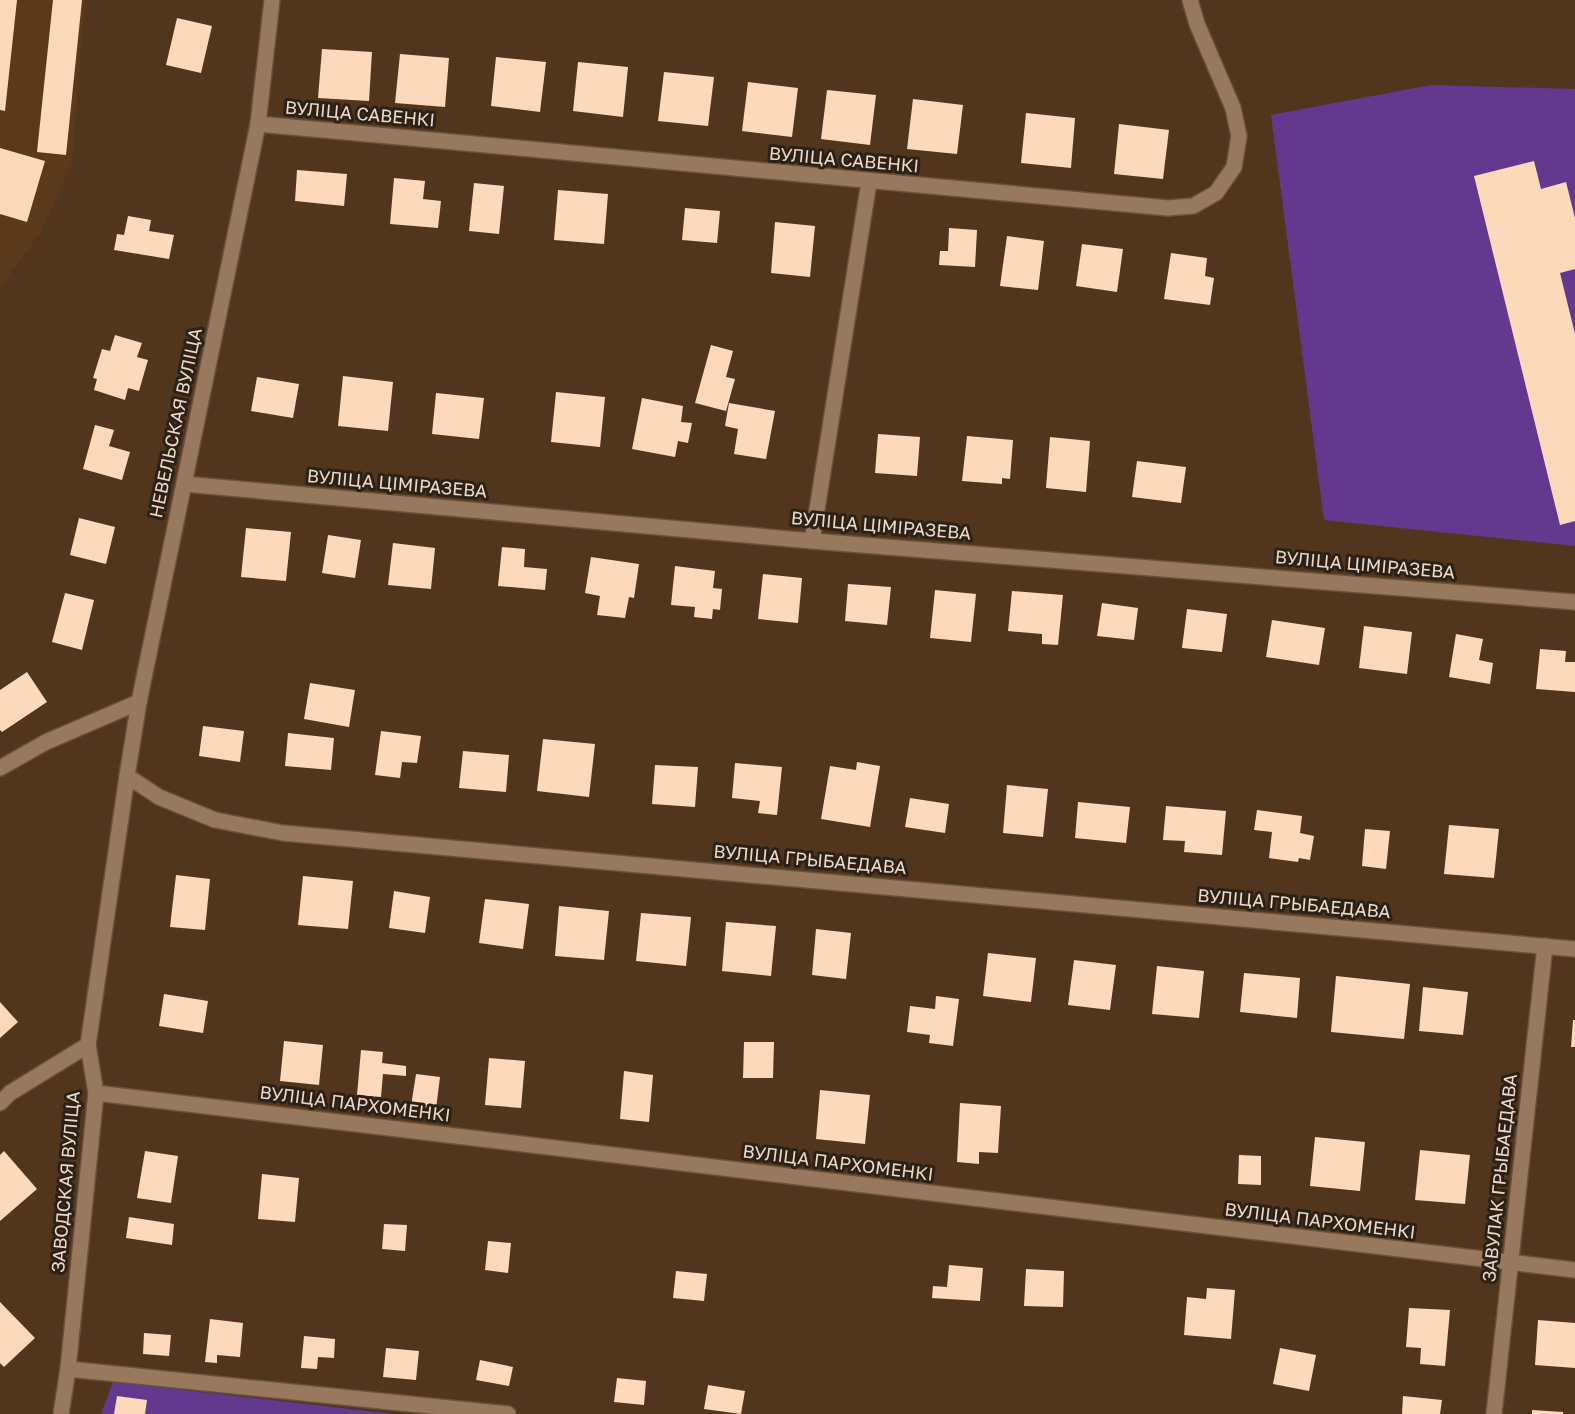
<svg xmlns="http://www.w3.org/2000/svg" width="1575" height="1414" font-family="'Golos Text',sans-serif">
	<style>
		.built { fill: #5b3a1b }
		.green { fill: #62398e }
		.building { fill: #fcd9bb }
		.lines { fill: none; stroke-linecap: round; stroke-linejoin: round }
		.lane-casing { stroke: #69523b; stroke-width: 18 }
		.street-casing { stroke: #69523b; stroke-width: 18 }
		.secondary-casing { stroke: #69523b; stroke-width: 18 }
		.lane { stroke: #98795e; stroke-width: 15 }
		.street { stroke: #98795e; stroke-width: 15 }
		.secondary { stroke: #98795e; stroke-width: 15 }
		.labels { text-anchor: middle; stroke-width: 6; stroke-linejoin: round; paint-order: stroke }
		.street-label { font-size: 18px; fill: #ebdacb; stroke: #2d2116 }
	</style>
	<rect width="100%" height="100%" fill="#51361d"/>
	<path class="built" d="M0 0H85L72 162 41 232 2 285 0 294Z"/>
	<g class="green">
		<path d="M1431 85 1575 89V546L1324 520 1271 115Z"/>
		<path d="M113 1382 394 1414H101Z"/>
	</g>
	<g class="building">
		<path d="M0 0H17L5 111 0 110Z"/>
		<path d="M53 0H82L66 155 37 152Z"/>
		<path d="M177 18 212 26 201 73 166 65Z"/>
		<path d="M322 49 372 52 369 101 318 98Z"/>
		<path d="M400 54 449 58 445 107 395 103Z"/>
		<path d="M496 57 546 62 540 112 491 106Z"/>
		<path d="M578 62 628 67 623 117 573 111Z"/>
		<path d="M664 72 714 77 708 126 658 121Z"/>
		<path d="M748 82 798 88 792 137 742 131Z"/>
		<path d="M827 90 876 95 870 145 821 139Z"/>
		<path d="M913 99 963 105 957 154 907 149Z"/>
		<path d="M1026 113 1075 118 1071 168 1021 163Z"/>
		<path d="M1119 124 1169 130 1163 179 1114 174Z"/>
		<path d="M0 148 45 161 27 222 0 214Z"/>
		<path d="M1534 161 1541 189 1566 182 1575 218V269L1560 273 1575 334V521L1560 525 1474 176Z"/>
		<path d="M297 170 347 174 344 206 295 201Z"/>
		<path d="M394 178 425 181 423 199 441 201 438 228 390 224Z"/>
		<path d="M474 183 504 186 499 234 469 231Z"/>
		<path d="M558 190 608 194 604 244 554 240Z"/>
		<path d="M685 208 720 211 717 243 682 240Z"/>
		<path d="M128 216 151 220 149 231 174 235 169 259 114 250 117 234 124 235Z"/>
		<path d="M775 222 815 226 810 277 771 273Z"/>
		<path d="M949 228 977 230 975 267 939 265 940 251H948Z"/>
		<path d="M1007 236 1044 241 1038 290 1000 286Z"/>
		<path d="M1082 244 1123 249 1117 292 1076 286Z"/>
		<path d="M1171 253 1207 258 1205 276 1214 278 1210 305 1164 299Z"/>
		<path d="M115 335 142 343 137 357 148 360 139 391 128 388 125 400 94 390 97 379 93 378 102 349 110 351Z"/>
		<path d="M711 345 733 351 726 377 735 379 726 411 695 403Z"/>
		<path d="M343 376 393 382 388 431 338 426Z"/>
		<path d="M257 377 299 384 293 418 251 411Z"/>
		<path d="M556 392 605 397 600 447 551 442Z"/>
		<path d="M436 393 484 398 479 439 432 434Z"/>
		<path d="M642 398 683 406 681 422 692 423 688 443 678 441 675 457 632 449Z"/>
		<path d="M729 403 775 411 766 459 734 454 738 429 725 426Z"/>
		<path d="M95 425 114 430 109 446 130 452 122 480 83 469Z"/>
		<path d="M878 434 920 437 917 476 875 473Z"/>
		<path d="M967 436 1013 440 1010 479 1002 478V484L962 481Z"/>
		<path d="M1050 437 1090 441 1086 492 1046 488Z"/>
		<path d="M1137 461 1186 467 1181 503 1132 497Z"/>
		<path d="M79 518 115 527 106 564 70 555Z"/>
		<path d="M246 528 291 532 286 581 241 577Z"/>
		<path d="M328 535 361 540 355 578 322 573Z"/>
		<path d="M393 543 435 548 431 589 388 585Z"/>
		<path d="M502 547 525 549 524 567 547 569 545 590 498 586Z"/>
		<path d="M591 557 639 564 634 598 629 597 625 618 597 615 600 596 585 593Z"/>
		<path d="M675 566 715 571 713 588 722 589 720 610 713 609 712 619 694 617 695 607 671 605Z"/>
		<path d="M763 574 802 578 798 623 758 619Z"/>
		<path d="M848 584 891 587 887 625 845 621Z"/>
		<path d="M935 590 976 594 971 642 930 638Z"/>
		<path d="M1012 591 1063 595 1058 645 1042 644V634L1008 631Z"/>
		<path d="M65 593 94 600 82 650 52 642Z"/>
		<path d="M1102 603 1138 608 1134 640 1097 636Z"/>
		<path d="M1187 609 1227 614 1222 652 1182 648Z"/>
		<path d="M1272 620 1325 628 1319 665 1266 657Z"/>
		<path d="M1364 626 1412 632 1407 674 1359 668Z"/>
		<path d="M1456 634 1483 639 1479 660 1493 663 1490 684 1449 677Z"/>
		<path d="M1540 649 1566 651 1565 662H1575V692L1536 689Z"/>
		<path d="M27 672 47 702 2 732 0 730V690Z"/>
		<path d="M310 683 355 690 349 727 304 719Z"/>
		<path d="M203 726 244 731 240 762 199 756Z"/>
		<path d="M381 731 421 736 417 763 402 762 400 778 375 775Z"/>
		<path d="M288 733 334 738 331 770 285 766Z"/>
		<path d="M543 739 595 744 589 797 537 791Z"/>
		<path d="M463 751 509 755 506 792 459 788Z"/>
		<path d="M857 762 880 766 870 827 821 819 830 766 856 770Z"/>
		<path d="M735 763 782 767 777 815 758 813 760 801 732 798Z"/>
		<path d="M655 765 698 767 695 807 652 804Z"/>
		<path d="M1007 785 1048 789 1043 837 1003 833Z"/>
		<path d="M910 798 949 804 945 833 905 827Z"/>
		<path d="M1078 802 1130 807 1126 843 1075 838Z"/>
		<path d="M1166 806 1226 811 1222 855 1184 852 1185 841 1163 840Z"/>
		<path d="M1257 810 1302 816 1300 833 1314 836 1310 860 1299 858 1298 862 1269 858 1272 832 1254 830Z"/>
		<path d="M1449 825 1499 829 1494 878 1444 874Z"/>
		<path d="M1365 829 1390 831 1386 869 1362 866Z"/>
		<path d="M176 875 210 879 205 930 170 927Z"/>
		<path d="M303 876 353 881 348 929 298 925Z"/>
		<path d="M394 891 430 897 425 933 389 928Z"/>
		<path d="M485 899 529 904 523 949 479 943Z"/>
		<path d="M559 906 609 911 604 960 555 956Z"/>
		<path d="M641 913 691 917 686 966 636 961Z"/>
		<path d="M726 922 776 926 771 976 722 971Z"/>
		<path d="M816 929 851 933 846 979 812 975Z"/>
		<path d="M988 953 1036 958 1031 1002 983 996Z"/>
		<path d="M1074 960 1116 965 1110 1010 1068 1005Z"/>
		<path d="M1157 966 1204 971 1199 1018 1152 1014Z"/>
		<path d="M1244 973 1300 978 1297 1018 1240 1012Z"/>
		<path d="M1336 976 1410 984 1404 1039 1331 1032Z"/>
		<path d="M1423 987 1468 992 1463 1035 1419 1031Z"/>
		<path d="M164 994 208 1001 203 1033 159 1026Z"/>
		<path d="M936 996 959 999 953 1046 929 1043 930 1035 907 1032 910 1006 935 1009Z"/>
		<path d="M0 1002 18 1022 0 1038Z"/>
		<path d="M1573 1020H1575V1047H1571Z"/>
		<path d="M284 1041 323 1045 319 1085 280 1081Z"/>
		<path d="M744 1042H774L773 1078H743Z"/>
		<path d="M361 1050 383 1052 382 1063 406 1066V1076L383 1074 381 1097 357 1095Z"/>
		<path d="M489 1058 525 1061 521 1108 485 1105Z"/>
		<path d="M624 1071 653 1075 649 1122 620 1119Z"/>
		<path d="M416 1074 440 1077 436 1109 411 1106Z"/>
		<path d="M820 1090 870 1095 865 1144 816 1139Z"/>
		<path d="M960 1103 1001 1106 998 1153 979 1152V1164L957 1162Z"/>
		<path d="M1315 1137 1365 1142 1360 1191 1310 1186Z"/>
		<path d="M1420 1150 1470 1155 1465 1204 1415 1200Z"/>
		<path d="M4 1151 37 1189 0 1221V1155Z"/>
		<path d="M145 1151 178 1156 171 1203 137 1198Z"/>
		<path d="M1239 1155 1261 1156V1185L1238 1184Z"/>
		<path d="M262 1174 299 1178 295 1222 258 1219Z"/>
		<path d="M129 1217 174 1224 172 1245 126 1238Z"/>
		<path d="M384 1224 407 1225 405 1251 382 1249Z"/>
		<path d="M488 1241 511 1243 508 1273 485 1270Z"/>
		<path d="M949 1265 983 1268 980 1301 932 1298 933 1286 947 1287Z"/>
		<path d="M1026 1269 1064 1271 1063 1307 1024 1306Z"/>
		<path d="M676 1271 707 1274 704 1301 673 1298Z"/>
		<path d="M1207 1288 1235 1290 1231 1339 1184 1335 1187 1297 1206 1299Z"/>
		<path d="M0 1302 35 1338 4 1367 0 1363Z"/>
		<path d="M1409 1308 1450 1310 1445 1366 1420 1364 1421 1348 1406 1347Z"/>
		<path d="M210 1319 243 1323 240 1357 217 1355V1363L205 1362Z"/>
		<path d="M1538 1320 1575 1323V1368L1535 1365Z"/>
		<path d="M144 1333 171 1335 169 1356 143 1354Z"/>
		<path d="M304 1336 335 1339 334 1358 318 1357 317 1369 301 1368Z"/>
		<path d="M386 1348 419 1351 416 1380 383 1377Z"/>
		<path d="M1280 1348 1316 1355 1309 1391 1273 1384Z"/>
		<path d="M480 1360 513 1367 509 1386 476 1380Z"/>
		<path d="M617 1378 646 1381 644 1405 614 1402Z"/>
		<path d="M708 1385 745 1391 741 1414 704 1409Z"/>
		<path d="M117 1396 147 1400 145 1414H114Z"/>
		<path d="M1403 1396 1442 1400 1440 1414H1402Z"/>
		<path d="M1532 1410 1563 1412V1414H1532Z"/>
	</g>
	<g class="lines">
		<g class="lane-casing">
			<path id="lane" d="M812 541 869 182"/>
		</g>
		<g class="street-casing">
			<g id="street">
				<path d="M258 124 1168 208 1193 206 1216 193 1234 167 1239 136 1233 108 1197 24 1190 0"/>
				<path d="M184 484 812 541 1575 602"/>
				<path d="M96 1093 1575 1270"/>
				<path d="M0 1103 10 1093 88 1045"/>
				<path d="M68 1369 508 1414"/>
				<path d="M61 1414 68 1369 96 1093 88 1045 127 776"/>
				<path d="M1494 1414 1545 946"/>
			</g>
		</g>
		<g class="secondary-casing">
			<g id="secondary">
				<path d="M139 702 127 776 159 797 215 820 283 833 1575 949"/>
				<path d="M0 768 46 742 139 702 258 124 272 0"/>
			</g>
		</g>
		<use href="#lane" class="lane"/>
		<use href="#street" class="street"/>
		<use href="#secondary" class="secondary"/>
	</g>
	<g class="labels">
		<g class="street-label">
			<text transform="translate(360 114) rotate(5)" y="6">ВУЛІЦА САВЕНКІ</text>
			<text transform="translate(844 160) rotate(5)" y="6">ВУЛІЦА САВЕНКІ</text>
			<text transform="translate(176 423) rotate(-78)" y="6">НЕВЕЛЬСКАЯ ВУЛІЦА</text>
			<text transform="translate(397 484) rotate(5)" y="6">ВУЛІЦА ЦІМІРАЗЕВА</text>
			<text transform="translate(881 526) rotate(5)" y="6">ВУЛІЦА ЦІМІРАЗЕВА</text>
			<text transform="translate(1365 565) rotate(5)" y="6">ВУЛІЦА ЦІМІРАЗЕВА</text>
			<text transform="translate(810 860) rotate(5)" y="6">ВУЛІЦА ГРЫБАЕДАВА</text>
			<text transform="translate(1294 904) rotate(5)" y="6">ВУЛІЦА ГРЫБАЕДАВА</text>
			<text transform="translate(355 1104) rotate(7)" y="6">ВУЛІЦА ПАРХОМЕНКІ</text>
			<text transform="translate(838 1163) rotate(7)" y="6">ВУЛІЦА ПАРХОМЕНКІ</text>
			<text transform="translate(1500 1178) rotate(-84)" y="6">ЗАВУЛАК ГРЫБАЕДАВА</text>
			<text transform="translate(66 1182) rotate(-85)" y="6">ЗАВОДСКАЯ ВУЛІЦА</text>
			<text transform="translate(1320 1221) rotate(7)" y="6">ВУЛІЦА ПАРХОМЕНКІ</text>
		</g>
	</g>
</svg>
